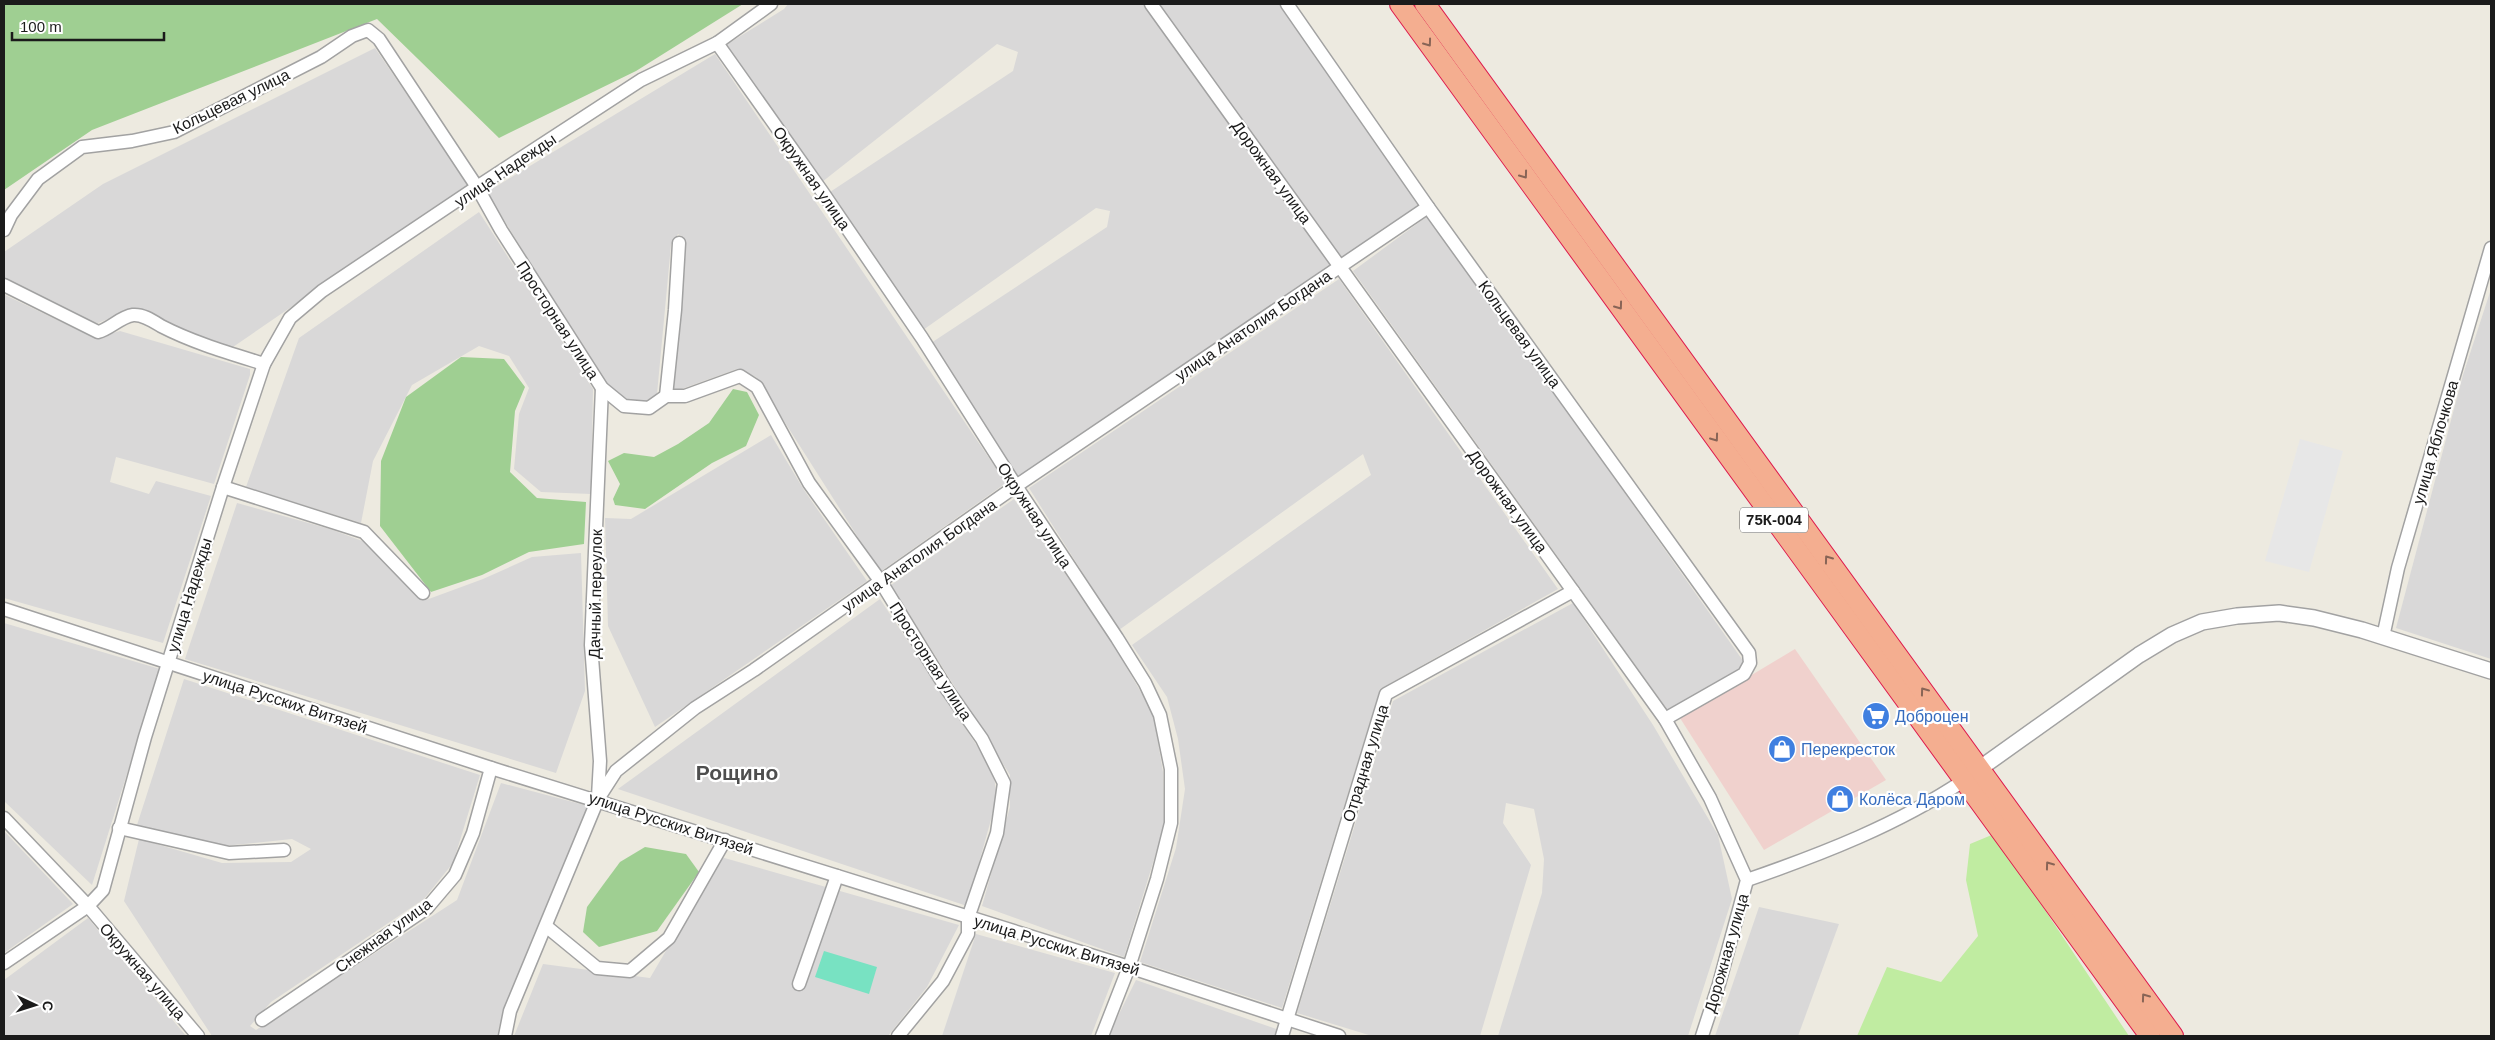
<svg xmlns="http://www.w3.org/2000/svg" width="2495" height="1040" font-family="Arial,sans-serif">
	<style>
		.residential { fill: #d9d8d8 }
		.commercial { fill: #f0d1cd }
		.grass { fill: #c0eca1 }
		.forest { fill: #9fcf92 }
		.pitch { fill: #78e2c2 }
		.parking { fill: #e7e7e7 }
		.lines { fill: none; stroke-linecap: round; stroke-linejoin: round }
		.minor-casing { stroke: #a2a2a2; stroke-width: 15 }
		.tertiary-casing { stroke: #a2a2a2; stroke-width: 18 }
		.trunk-casing { stroke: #de1a4d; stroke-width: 22 }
		.minor { stroke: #fff; stroke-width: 12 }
		.tertiary { stroke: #fff; stroke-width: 15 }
		.trunk { stroke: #f4ae90; stroke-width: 20 }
		.oneway { stroke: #886456 }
		.labels { text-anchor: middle; stroke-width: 4.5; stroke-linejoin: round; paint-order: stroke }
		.shield { fill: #fff; stroke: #5f5f5f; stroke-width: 1 }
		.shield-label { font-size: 15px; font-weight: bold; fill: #1b1b1b }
		.street-label { font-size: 16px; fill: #1b1b1b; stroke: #fff }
		.shop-label { font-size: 16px; fill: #366cbe; stroke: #fff; text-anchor: start }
		.district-label { font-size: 21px; font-weight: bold; fill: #4e4e4e; stroke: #fff }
	</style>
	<rect width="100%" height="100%" fill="#edeae0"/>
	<g class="residential">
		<path d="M788 4H1146L1331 265 1017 479 931 343 1107 227 1110 211 1096 208 923 330 830 192 1013 71 1018 52 997 44 822 182 726 45 784 9Z"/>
		<path d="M1158 4H1283L1424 205 1341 260Z"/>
		<path d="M375 48 469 185 233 347 200 339 133 309 98 323 81 319 4 278V252L103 184Z"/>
		<path d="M715 54 1006 483 880 572 756 377 737 369 673 392 683 237 678 234 671 245 657 394 645 402 624 401 606 387 487 192Z"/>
		<path d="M479 212 593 389 591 494 541 492 514 469 519 414 529 388 509 356 479 346 412 385 373 461 361 523 246 487 299 338Z"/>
		<path d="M1429 215 1746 665 1669 712 1353 271Z"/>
		<path d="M1339 279 1558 589 1380 689 1282 1008 1140 962 1176 848 1185 789 1178 739 1167 697 1132 645 1371 475 1363 454 1119 630 1029 488Z"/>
		<path d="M2491 289V659L2396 628 2463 375Z"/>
		<path d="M5 295 95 338 120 331 250 369V375L214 484 116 457 110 482 149 494 156 481 211 496 163 643 4 598Z"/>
		<path d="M771 435 804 490 867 581 655 727 608 626 605 518 631 519Z"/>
		<path d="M1014 499 1110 639 1153 713 1163 772 1164 827 1124 957 982 906 1010 807V775L891 585Z"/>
		<path d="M237 503 330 529 365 542 426 600 483 579 532 557 581 553 585 691 556 773 185 659Z"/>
		<path d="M880 599 993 770 997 798 967 906 618 789Z"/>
		<path d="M1573 603 1653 725 1718 835 1732 899 1688 1036H1498L1542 893 1544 859 1534 809 1506 803 1503 823 1531 865 1480 1036H1372L1297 1013 1393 701Z"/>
		<path d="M4 623 160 669 92 885 4 801Z"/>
		<path d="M184 679 480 775 453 863 424 899 271 1002 250 1026 256 1030 457 900 501 783 588 806 499 1027 498 1036H212L124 901 139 839 222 863 291 862 311 849 292 839 224 846 137 825Z"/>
		<path d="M4 831 73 904 4 953Z"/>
		<path d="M721 857 959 925 927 987 888 1036H514L543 964 650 978Z"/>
		<path d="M1759 907 1839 924 1798 1036H1715Z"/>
		<path d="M88 918 186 1036H4V980Z"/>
		<path d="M976 934 1115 973 1091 1036H942Z"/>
		<path d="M1136 980 1279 1030 1277 1036H1108Z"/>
	</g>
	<path class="commercial" d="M1795 649 1886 780 1764 850 1680 718Z"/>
	<path class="grass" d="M1994 834 2129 1036H1857L1887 967 1941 982 1978 936 1966 880 1970 844Z"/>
	<g class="forest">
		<path d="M4 4H743L636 71 499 138 377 19 92 130 4 190Z"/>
		<path d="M461 357 504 359 525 387 515 411 510 472 537 498 586 502 584 544 529 552 482 575 431 592 380 526 381 461 406 397Z"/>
		<path d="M733 389 747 392 759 415 746 446 712 463 645 509 615 505 613 499 620 484 608 461 624 453 654 457 678 444 709 423Z"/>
		<path d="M645 847 686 854 699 872 657 931 599 947 583 932 587 907 603 885 620 862Z"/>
	</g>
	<path class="pitch" d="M824 951 877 967 869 994 815 977Z"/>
	<path class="parking" d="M2300 439 2343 451 2309 572 2265 561Z"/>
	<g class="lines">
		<g class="minor-casing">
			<g id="minor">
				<path d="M1151 4 1665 719 1710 798 1747 880 1719 984 1702 1036"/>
				<path d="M1287 4 1428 207 1749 653 1750 663 1744 674 1665 719"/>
				<path d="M717 43 821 190 922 338 1016 486 1117 638 1145 683 1160 715 1171 769V823L1157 879 1129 967 1102 1036"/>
				<path d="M4 230 11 215 38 179 82 147 132 141 174 132 321 57 352 36 368 30 379 39 477 187 501 230 602 388 624 406 649 408 666 396H685L740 376 757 387 809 483 881 582 946 688 982 739 1004 783 997 833 968 918V934L943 981 898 1036"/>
				<path d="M4 285 98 332C110 329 120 317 133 315 143 314 153 321 161 326 194 343 229 353 264 364"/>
				<path d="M666 396 675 310 679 243"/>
				<path d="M223 487 364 532 423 593"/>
				<path d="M4 609 491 768 1129 967 1339 1036"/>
				<path d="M2383 637 2398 568 2491 248"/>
				<path d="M598 797 600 761 591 645 602 388"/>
				<path d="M4 818 88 906 198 1036"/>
				<path d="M119 828 229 853 284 850"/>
				<path d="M1747 880C1822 854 1897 825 1963 781"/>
				<path d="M547 927 597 968 630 971 669 938 725 840"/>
				<path d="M4 963 88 906 103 890 145 737 223 487 264 364 290 318 322 291 477 187 641 80 717 43 771 4"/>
				<path d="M799 984 837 876"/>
				<path d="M262 1020 427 908 455 875 473 833 491 768"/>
				<path d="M505 1036 510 1011 598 799 616 771 695 708 754 670 1016 486 1428 207"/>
				<path d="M1282 1036 1386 694 1573 591"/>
			</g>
		</g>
		<g class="tertiary-casing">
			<path id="tertiary" d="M1972 774 2139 655 2172 635 2202 622 2237 616 2279 613 2314 618 2362 630 2491 671"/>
		</g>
		<g class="trunk-casing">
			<g id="trunk">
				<path d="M1400 4 2150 1036"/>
				<path d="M1425 4 2173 1036"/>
			</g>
		</g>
		<use href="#minor" class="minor"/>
		<use href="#tertiary" class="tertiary"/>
		<use href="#trunk" class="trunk"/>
	</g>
	<defs><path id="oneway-chevron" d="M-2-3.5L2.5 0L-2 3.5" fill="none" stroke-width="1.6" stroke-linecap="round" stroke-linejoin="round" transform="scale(1.25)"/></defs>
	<g class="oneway">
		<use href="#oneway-chevron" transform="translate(1428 43) rotate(54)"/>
		<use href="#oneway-chevron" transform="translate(1524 175) rotate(54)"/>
		<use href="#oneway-chevron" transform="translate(1619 306) rotate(54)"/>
		<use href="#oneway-chevron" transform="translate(1715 438) rotate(54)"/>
		<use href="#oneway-chevron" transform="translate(1828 559) rotate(-126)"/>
		<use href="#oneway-chevron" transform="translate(1924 691) rotate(-126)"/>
		<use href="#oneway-chevron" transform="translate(2049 865) rotate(-126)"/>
		<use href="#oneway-chevron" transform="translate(2145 997) rotate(-126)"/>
	</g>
	<defs>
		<g id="supermarket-disc" transform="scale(1.4375)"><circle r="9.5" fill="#3f7fe0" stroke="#fff"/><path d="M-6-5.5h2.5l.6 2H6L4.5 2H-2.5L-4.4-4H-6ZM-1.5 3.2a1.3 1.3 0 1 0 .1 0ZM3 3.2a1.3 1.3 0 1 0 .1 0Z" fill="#fff"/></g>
		<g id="shop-disc" transform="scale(1.4375)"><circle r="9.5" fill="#3f7fe0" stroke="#fff"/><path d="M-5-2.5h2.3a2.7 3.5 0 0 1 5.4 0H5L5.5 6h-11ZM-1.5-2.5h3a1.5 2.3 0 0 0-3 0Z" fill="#fff"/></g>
	</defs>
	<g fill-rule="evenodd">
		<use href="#supermarket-disc" x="1876" y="716"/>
		<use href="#shop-disc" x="1782" y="749"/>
		<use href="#shop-disc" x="1840" y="799"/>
	</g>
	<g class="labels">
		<rect class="shield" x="1740" y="507.5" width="68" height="25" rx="4"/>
		<g class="shield-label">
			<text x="1774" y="525">75К-004</text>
		</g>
		<g class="street-label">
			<text transform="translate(231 101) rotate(-26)" y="6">Кольцевая улица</text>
			<text transform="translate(505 170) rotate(-34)" y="6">улица Надежды</text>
			<text transform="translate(1272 172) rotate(54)" y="6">Дорожная улица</text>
			<text transform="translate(812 178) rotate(55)" y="6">Окружная улица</text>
			<text transform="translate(558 320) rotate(57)" y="6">Просторная улица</text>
			<text transform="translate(1253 325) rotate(-34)" y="6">улица Анатолия Богдана</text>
			<text transform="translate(1520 334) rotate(54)" y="6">Кольцевая улица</text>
			<text transform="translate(2435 442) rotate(-74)" y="6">улица Яблочкова</text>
			<text transform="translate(1508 501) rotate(54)" y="6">Дорожная улица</text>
			<text transform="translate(1035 515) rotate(57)" y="6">Окружная улица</text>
			<text transform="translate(919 555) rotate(-35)" y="6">улица Анатолия Богдана</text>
			<text transform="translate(595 594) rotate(-89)" y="6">Дачный переулок</text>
			<text transform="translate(189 595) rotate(-73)" y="6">улица Надежды</text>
			<text transform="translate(931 661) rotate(57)" y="6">Просторная улица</text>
			<text transform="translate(285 701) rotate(18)" y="6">улица Русских Витязей</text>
			<text transform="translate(1365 763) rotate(-73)" y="6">Отрадная улица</text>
			<text transform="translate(671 823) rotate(18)" y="6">улица Русских Витязей</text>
			<text transform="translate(383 935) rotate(-36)" y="6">Снежная улица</text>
			<text transform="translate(1057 945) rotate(17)" y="6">улица Русских Витязей</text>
			<text transform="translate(1726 953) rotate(-74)" y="6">Дорожная улица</text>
			<text transform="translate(143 971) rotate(49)" y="6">Окружная улица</text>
		</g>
		<g class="shop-label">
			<text x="1895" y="722">Доброцен</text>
			<text x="1801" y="755">Перекресток</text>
			<text x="1859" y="805">Колёса Даром</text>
		</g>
		<g class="district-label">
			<text x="737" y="780">Рощино</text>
		</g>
	</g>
	<rect width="2495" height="1040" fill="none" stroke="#1b1b1b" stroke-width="10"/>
	<g transform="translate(35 1005) rotate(94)" stroke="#ffffff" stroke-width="4" paint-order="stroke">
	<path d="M0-4L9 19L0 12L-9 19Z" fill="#1b1b1b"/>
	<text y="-8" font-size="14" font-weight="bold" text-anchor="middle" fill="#1b1b1b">С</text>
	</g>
	<path d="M12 32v8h152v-8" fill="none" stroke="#1b1b1b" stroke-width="2.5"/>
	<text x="20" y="32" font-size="15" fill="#1b1b1b" stroke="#ffffff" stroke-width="4" paint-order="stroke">100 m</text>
</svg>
